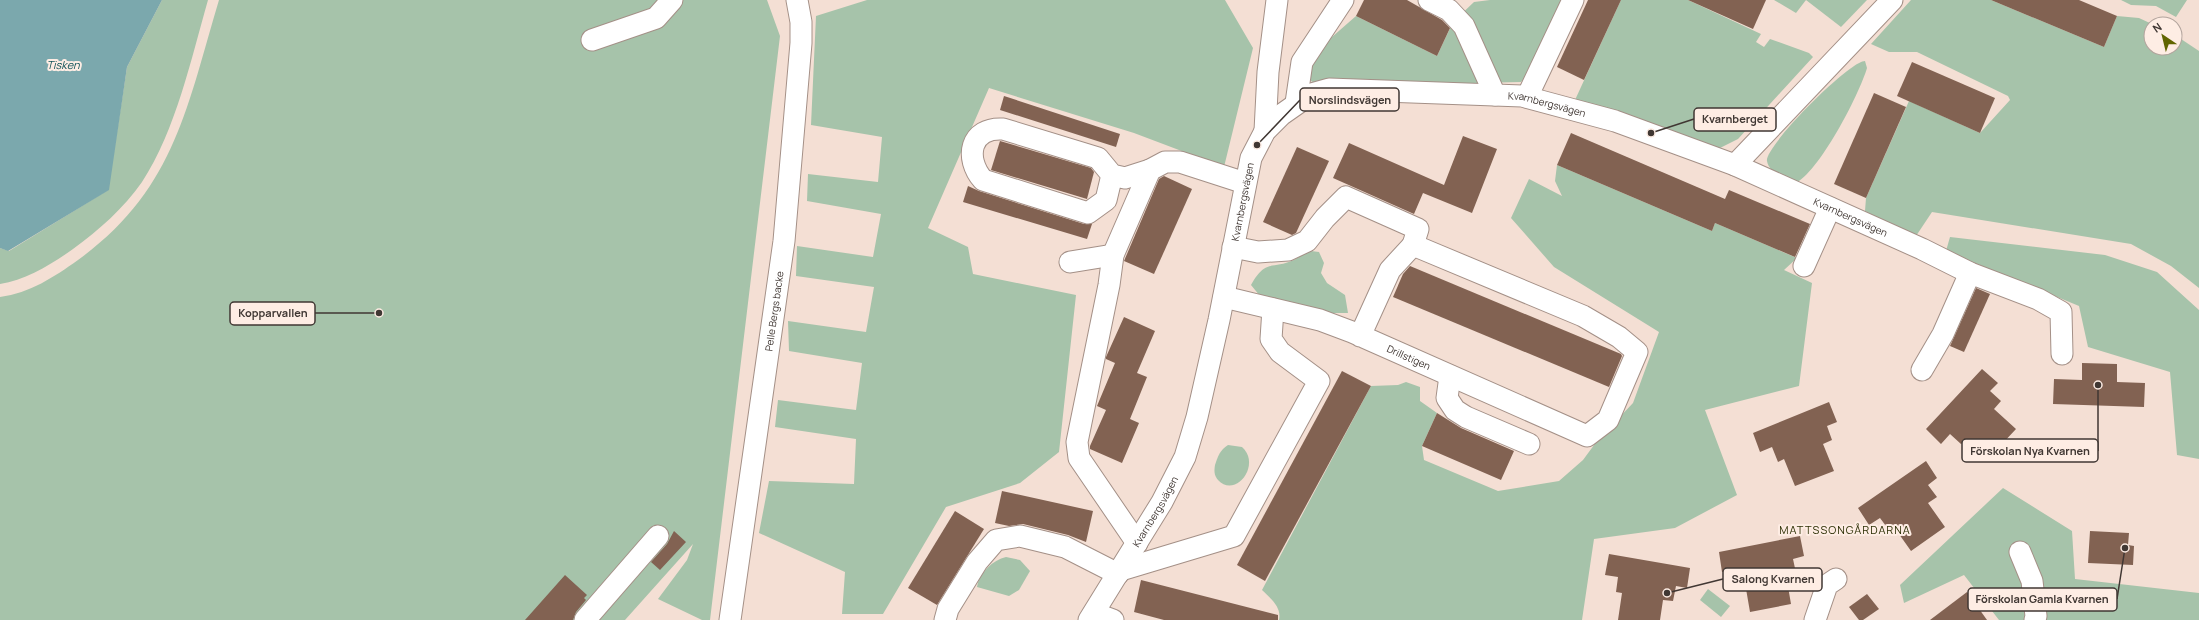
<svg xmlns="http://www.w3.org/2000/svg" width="2199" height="620" font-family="Manrope,sans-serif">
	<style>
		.green { fill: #a6c3aa }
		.water { fill: #7ba8ad }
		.building { fill: #826252 }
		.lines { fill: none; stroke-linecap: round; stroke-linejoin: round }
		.minor-casing { stroke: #a49087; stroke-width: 23 }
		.minor { stroke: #fff; stroke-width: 21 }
		.labels { text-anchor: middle; stroke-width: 4; stroke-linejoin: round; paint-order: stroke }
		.street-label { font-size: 10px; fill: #403733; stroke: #feede4 }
		.water-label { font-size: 11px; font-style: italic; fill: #12545a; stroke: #feede4 }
		.neighbourhood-label { font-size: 11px; letter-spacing: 1px; fill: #2d3005; stroke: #feede4 }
		.leader { fill: none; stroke: #403733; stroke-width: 1.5 }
		.callout-dot { fill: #403733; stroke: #feede4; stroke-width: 1.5 }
		.callout { fill: #feede4; stroke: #403733; stroke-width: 1.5 }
		.callout-label { font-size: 11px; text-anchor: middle; font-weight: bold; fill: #403733 }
	</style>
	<rect width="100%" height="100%" fill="#f4dfd4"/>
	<g class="green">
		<path d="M162 0H208C191 59 176 130 142 182 124 208 99 230 73 249 52 264 26 280 0 284V248L9 251 108 190 127 67Z"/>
		<path d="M219 0H767L780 36 710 620H702L658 599 687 560 693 544 625 620H0V297C30 293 54 277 78 260 175 190 187 106 219 0Z"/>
		<path d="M867 0H1225L1253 48 1224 167 1134 133 989 88 928 228 968 247 973 274 1076 295 1059 452 1020 483 946 507 883 614H842L845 572 759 533 769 481 854 484 856 439 775 427 778 400 856 410 862 363 789 351 788 321 866 332 874 287 796 276 797 246 873 257 881 214 807 201 808 174 878 182 882 137 811 125 816 16Z"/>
		<path d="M1490 0H1563L1531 70 1521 82 1476 83 1463 85H1318L1311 81 1310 69 1324 44 1356 16 1437 56 1453 22 1474 2Z"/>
		<path d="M1621 0H1688L1761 34 1756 42 1764 47 1770 39 1809 53 1813 57 1738 139 1720 148 1710 147 1575 100Z"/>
		<path d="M1774 0H1806L1796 13Z"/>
		<path d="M1806 0H1867L1841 27Z"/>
		<path d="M1911 0H1991L2104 47 2117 16 2139 18 2152 24 2151 48H2175V35L2199 51V288L2171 266 2131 244 1932 212 1914 239 1865 211 1866 198 1909 101 1980 133 2010 100 2008 96 1917 52H1889L1871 44Z"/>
		<path d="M2121 0H2187L2176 17 2156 6 2131 5Z"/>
		<path d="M1865 61 1867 68C1859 95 1819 173 1794 184 1785 178 1769 173 1767 161 1764 147 1849 61 1865 61Z"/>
		<path d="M1557 165 1712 231 1715 223 1797 258 1784 270 1812 283 1799 386 1705 410 1737 495 1675 528 1594 539 1582 620H1279C1282 607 1270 598 1262 590L1371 386 1398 385 1406 382 1420 387V401L1437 413 1422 446 1424 460 1498 491 1559 481 1583 460 1597 441 1633 403 1659 332 1554 267 1511 218 1529 179 1562 196 1555 181Z"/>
		<path d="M1950 237 2105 255 2157 272 2199 310V459L2177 455 2170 372 2088 347 2079 306 1946 251Z"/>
		<path d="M1311 251 1319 252 1324 263 1321 273 1327 283 1345 295 1348 313H1325L1260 296 1251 285C1266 258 1272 270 1294 260 1300 257 1304 253 1311 251Z"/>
		<path d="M1228 445 1242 447C1262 465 1235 499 1218 480 1214 475 1214 471 1215 465 1218 456 1220 450 1228 445Z"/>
		<path d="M2003 488 2072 531 2075 579 2199 593V620H1999L1964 575 1904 603 1900 585Z"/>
		<path d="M1006 557 1020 560 1030 571 1019 590 1009 596 977 587C979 573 993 560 1006 557Z"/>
		<path d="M1708 589 1730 606 1721 617 1700 600Z"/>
	</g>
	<path class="water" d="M0 0H162L127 67 109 190 8 251 0 248Z"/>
	<g class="building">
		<path d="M1364 0H1407L1442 20 1450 28 1437 56 1356 16Z"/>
		<path d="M1588 0H1621L1584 80 1557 67Z"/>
		<path d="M1688 0H1766L1753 29Z"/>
		<path d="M1991 0H2079L2117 16 2104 47Z"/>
		<path d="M1912 62 1995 98 1980 133 1897 96Z"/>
		<path d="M1874 93 1906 107 1866 198 1834 184Z"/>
		<path d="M1004 96 1120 134 1116 147 1000 110Z"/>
		<path d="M1571 133 1725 199 1729 190 1810 224 1795 257 1715 223 1712 231 1557 165Z"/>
		<path d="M1463 136 1497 149 1472 213 1423 193 1414 214 1333 178 1349 143 1444 185Z"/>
		<path d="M1000 141 1091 168 1094 172 1087 199 991 170Z"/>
		<path d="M1297 147 1329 161 1296 233 1292 235 1263 222Z"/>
		<path d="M1164 176 1192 189 1154 274 1124 261 1159 179Z"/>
		<path d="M968 186 979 191 1084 224H1092L1087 239 963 202Z"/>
		<path d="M1410 266 1621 354 1622 356 1609 387 1393 297 1403 274Z"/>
		<path d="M1976 288 1990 294 1964 352 1950 346Z"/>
		<path d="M1124 317 1155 331 1137 373 1147 377 1130 419 1139 423 1122 463 1090 449V446L1106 410 1097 406 1115 363 1106 359V357Z"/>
		<path d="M2082 363 2117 364V382L2145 383 2144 407 2053 404 2054 379 2082 380Z"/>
		<path d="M1982 369 1998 383 1990 391 2001 401 1994 409 2016 429 1987 460 1966 440 1961 444 1950 434 1941 444 1926 429Z"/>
		<path d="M1342 371 1371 386 1265 581 1237 565Z"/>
		<path d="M1829 402 1837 422 1827 426 1832 440 1823 444 1834 471 1795 486 1784 459 1778 462 1772 447 1760 452 1753 433Z"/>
		<path d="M1437 413 1461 428 1514 451 1501 480 1422 446Z"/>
		<path d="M1926 461 1937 478 1928 485 1937 497 1928 503 1945 527 1911 551 1894 527 1889 530 1880 518 1869 525 1858 508Z"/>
		<path d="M1002 491 1093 511 1086 542 1068 535 1023 524 1009 526 995 523Z"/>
		<path d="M955 511 984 529 937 605 908 588Z"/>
		<path d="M674 531 686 542 660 570 651 562 667 544Z"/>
		<path d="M2090 531 2129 533 2128 545 2134 546 2133 565 2088 563Z"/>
		<path d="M1800 536 1804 556 1793 559 1796 573 1786 575 1791 604 1750 612 1745 583 1738 584 1735 570 1722 572 1719 552Z"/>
		<path d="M1609 554 1690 568 1687 588 1676 586 1673 601 1663 600 1660 620H1618L1622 593 1616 592 1618 577 1605 575Z"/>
		<path d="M565 575 587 595 584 598 586 600 576 612 573 620H525Z"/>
		<path d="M1141 580 1278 615V620H1164L1134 612Z"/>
		<path d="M1967 592 1987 620H1930Z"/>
		<path d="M1867 594 1879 609 1863 620H1859L1849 607Z"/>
	</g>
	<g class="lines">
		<g class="minor-casing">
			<g id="minor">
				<path d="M1429 0 1449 10 1464 26 1495 95"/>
				<path d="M592 40 656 18 672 0"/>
				<path d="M1527 97 1573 0"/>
				<path d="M1296 103 1302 62 1343 0"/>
				<path d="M1265 131 1268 72 1277 0"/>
				<path d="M1735 165 1892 0"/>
				<path d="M1112 175 1106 200 1088 213 983 180C964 158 970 127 1003 129L1098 158 1112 175 1125 178 1150 170"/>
				<path d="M1233 247 1258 252 1288 250 1307 241 1325 218 1346 197 1418 229 1413 245"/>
				<path d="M1070 262 1113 255"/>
				<path d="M1804 266 1830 208"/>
				<path id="s1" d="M1224 297 1320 320 1352 332 1587 436 1608 420 1637 352 1619 337 1583 316 1413 245 1390 270 1360 336"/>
				<path d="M1922 370 1943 334 1970 273"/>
				<path d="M1450 376 1447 398 1455 410 1466 417 1529 444"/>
				<path d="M1137 543 1079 458 1077 442 1109 285 1113 255 1150 170 1165 162H1180L1245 183"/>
				<path d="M2020 552 2032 581 2036 616 2035 620"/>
				<path d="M1121 570 1234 536 1319 381 1280 352 1271 339 1273 309"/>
				<path d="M1094 613 1113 620"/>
				<path d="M585 620 658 536"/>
				<path id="s2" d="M730 620 784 241 801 43V22L797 0"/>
				<path d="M945 620 948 609 977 562 996 540 1020 536 1065 547 1118 574"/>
				<path id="s3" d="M1089 620 1162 502 1185 457 1197 417 1219 320 1251 158 1265 131 1281 115 1311 94 1329 89 1522 96 1615 121 1735 165 1922 249 1970 273 2038 299 2061 312 2062 354"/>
				<path d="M1815 620 1827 585 1836 579"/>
			</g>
		</g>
		<use href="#minor" class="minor"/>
	</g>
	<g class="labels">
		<g class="street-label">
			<text dy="4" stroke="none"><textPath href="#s3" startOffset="823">Kvarnbergsvägen</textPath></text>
			<text dy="4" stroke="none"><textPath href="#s3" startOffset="451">Kvarnbergsvägen</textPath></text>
			<text dy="4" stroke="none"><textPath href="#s3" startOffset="1148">Kvarnbergsvägen</textPath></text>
			<text dy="4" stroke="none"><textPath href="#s2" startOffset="312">Pelle Bergs backe</textPath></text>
			<text dy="4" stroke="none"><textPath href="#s1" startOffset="195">Drillstigen</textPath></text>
			<text dy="4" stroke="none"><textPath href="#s3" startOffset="127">Kvarnbergsvägen</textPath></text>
		</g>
		<g class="water-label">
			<text x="63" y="69">Tisken</text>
		</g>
		<g class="neighbourhood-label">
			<text x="1845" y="534">MATTSSONGÅRDARNA</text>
		</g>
	</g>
	<path class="leader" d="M1257 145L1300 100M1651 133L1694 119M379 313L315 313M2098 385L2098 451M1667 593L1723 579M2125 548L2117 599"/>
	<g class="callout-dot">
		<circle cx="1257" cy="145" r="4"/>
		<circle cx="1651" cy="133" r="4"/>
		<circle cx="379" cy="313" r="4"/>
		<circle cx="2098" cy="385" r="4"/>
		<circle cx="1667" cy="593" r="4"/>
		<circle cx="2125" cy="548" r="4"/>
	</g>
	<g class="callout">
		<rect x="1300" y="88" width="99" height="23" rx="4"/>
		<rect x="1694" y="108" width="82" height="23" rx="4"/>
		<rect x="230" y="302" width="85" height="23" rx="4"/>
		<rect x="1962" y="439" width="136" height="23" rx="4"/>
		<rect x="1723" y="568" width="99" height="23" rx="4"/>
		<rect x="1968" y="588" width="149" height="23" rx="4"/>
	</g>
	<g class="callout-label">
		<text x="1350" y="104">Norslindsvägen</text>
		<text x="1735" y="123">Kvarnberget</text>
		<text x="273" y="317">Kopparvallen</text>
		<text x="2030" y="455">Förskolan Nya Kvarnen</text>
		<text x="1773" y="583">Salong Kvarnen</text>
		<text x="2042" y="603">Förskolan Gamla Kvarnen</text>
	</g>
	<g transform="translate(2163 36) rotate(325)"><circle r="19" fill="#feede4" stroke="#b2a49d"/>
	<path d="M0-3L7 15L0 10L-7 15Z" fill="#616500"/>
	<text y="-6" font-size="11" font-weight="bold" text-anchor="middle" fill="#403733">N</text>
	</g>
</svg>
